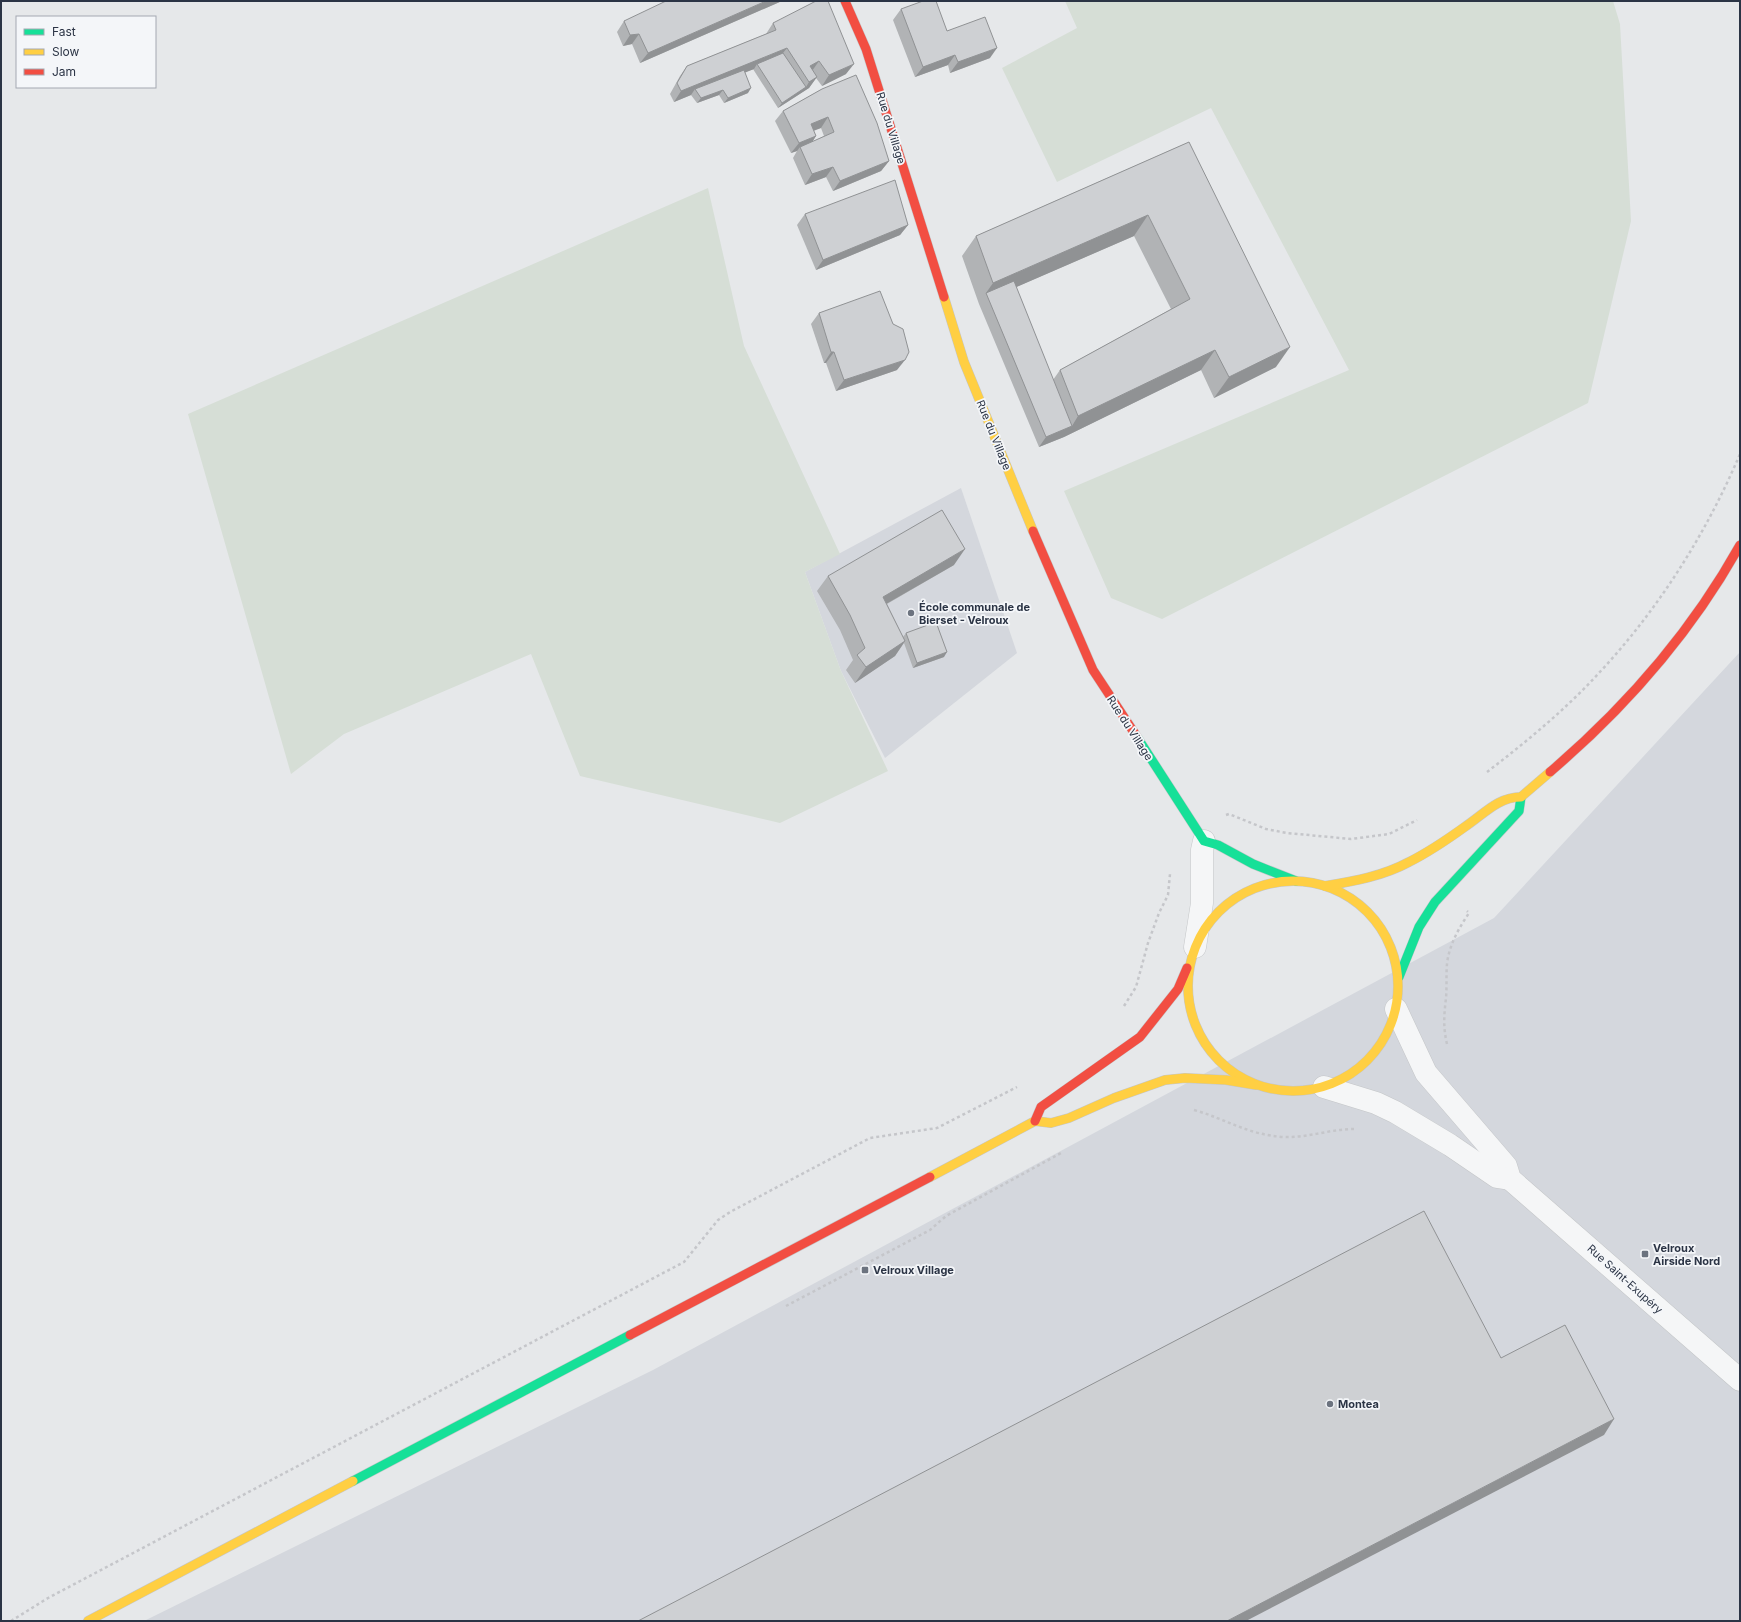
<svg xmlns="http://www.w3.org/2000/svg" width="1741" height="1622" font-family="Inter,sans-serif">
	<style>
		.built { fill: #d4d7dd }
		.green { fill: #d6ded6 }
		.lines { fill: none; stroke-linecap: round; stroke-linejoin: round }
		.street-casing { stroke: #c4c6c8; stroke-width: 23 }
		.fast-casing { stroke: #c4c6c8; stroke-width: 10 }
		.slow-casing { stroke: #c4c6c8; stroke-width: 10 }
		.jam-casing { stroke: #c4c6c8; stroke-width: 10 }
		.path { stroke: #c5c6ca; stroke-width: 2.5; stroke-dasharray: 3 3; stroke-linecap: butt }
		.street { stroke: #f5f6f7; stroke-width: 22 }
		.fast { stroke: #16e098; stroke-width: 9 }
		.slow { stroke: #ffcf43; stroke-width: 9 }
		.jam { stroke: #f24e42; stroke-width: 9 }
		.wall { fill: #b1b3b5; fill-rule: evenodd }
		.shaded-wall { fill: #909294 }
		.building { fill: #ced0d3; stroke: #909294 }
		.poi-dot { fill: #6c737f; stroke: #f4f6f9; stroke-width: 1.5 }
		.labels { text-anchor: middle; stroke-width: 3.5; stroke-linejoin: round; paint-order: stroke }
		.street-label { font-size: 11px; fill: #2b3445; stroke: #f4f6f9 }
		.poi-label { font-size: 11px; font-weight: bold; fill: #2b3445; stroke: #f4f6f9; text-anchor: start }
	</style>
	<rect width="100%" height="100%" fill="#e6e8ea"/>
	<g class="built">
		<path d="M961 488 1017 653 885 758 841 671 805 572Z"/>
		<path d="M1740 652V1621H144L653 1370 1494 918Z"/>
	</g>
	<g class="green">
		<path d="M1065 1H1613L1620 24 1631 221 1588 403 1162 619 1111 598 1064 491 1349 370 1211 108 1057 182 1002 68 1077 28Z"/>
		<path d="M708 188 744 346 840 554 805 572 841 671 888 771 780 823 580 776 531 654 344 734 291 774 188 414Z"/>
	</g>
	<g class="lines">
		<g class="street-casing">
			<g id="street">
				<path d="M1195 947 1202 903V850L1204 841"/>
				<path d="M1396 1009 1426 1073 1506 1166 1510 1179 1740 1380"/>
				<path d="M1324 1087 1376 1103 1395 1112 1450 1145 1497 1177 1510 1179"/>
			</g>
		</g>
		<g class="fast-casing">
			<g id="fast">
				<path d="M1137 737 1204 841 1218 845 1253 864 1296 881"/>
				<path d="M1399 977 1419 927 1435 902 1519 811 1521 797"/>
				<path d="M353 1481 630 1335"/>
			</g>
		</g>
		<g class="slow-casing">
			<g id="slow">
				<path d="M944 297 964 362 1033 531"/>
				<circle cx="1293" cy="986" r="105"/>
				<path d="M1325 886C1355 881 1383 876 1409 862 1429 852 1448 839 1466 826 1484 814 1498 797 1521 797L1550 772"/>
				<path d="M930 1177 1035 1121 1051 1123 1069 1118 1114 1098 1165 1080 1185 1078 1226 1080 1256 1085"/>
				<path d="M88 1621 353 1481"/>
			</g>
		</g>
		<g class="jam-casing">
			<g id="jam">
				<path d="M845 1 866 49 944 297"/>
				<path d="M1033 531 1093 670 1137 737"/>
				<path d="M1550 772C1626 707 1691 633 1740 545"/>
				<path d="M1035 1121 1041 1107 1140 1037 1178 989 1187 968"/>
				<path d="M630 1335 930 1177"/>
			</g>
		</g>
		<g class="path">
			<path d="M1487 772C1526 742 1565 710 1598 674 1658 610 1706 534 1740 454"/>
			<path d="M1226 815 1229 814 1266 829 1287 833 1351 839 1389 834 1417 820"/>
			<path d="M1124 1006 1136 987 1148 943 1159 913 1168 895 1170 874"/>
			<path d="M1447 1044C1443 1027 1444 1015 1446 998 1447 987 1446 975 1447 964 1449 945 1459 928 1469 913L1467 911"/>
			<path d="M1194 1110C1226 1119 1248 1135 1284 1137 1308 1138 1330 1129 1354 1129"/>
			<path d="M786 1306 930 1230 946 1216 1061 1153"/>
			<path d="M11 1621 48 1598 684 1262 718 1220 730 1212 870 1138 937 1128 1017 1087"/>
		</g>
		<use href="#street" class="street"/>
		<use href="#fast" class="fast"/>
		<use href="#slow" class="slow"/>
		<use href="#jam" class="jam"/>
	</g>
	<g class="wall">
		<path d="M782 1 640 63 632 44 623 46 617 32 624 21Z"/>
		<path d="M901 9 947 31 990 58 950 73 948 65 915 77 893 20Z"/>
		<path d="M773 23 846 74 822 86 816 78 809 88 778 108 753 69H754L745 72 748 93 724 103 719 95 697 103 691 95 674 102 670 94 680 76 687 66 766 34Z"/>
		<path d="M822 89 889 161 881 171 833 191 826 177 805 185 793 158 797 151 791 153 775 121 783 111ZM821 128 824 136 812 142 816 136 813 130Z"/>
		<path d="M1189 142 1276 367 1214 398 1201 370 1064 437 1039 447 979 304 962 256 976 236ZM1134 236 1171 309 1060 370 1053 380 1016 287Z"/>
		<path d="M805 214 908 225 900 235 816 270 797 225Z"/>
		<path d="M819 313 897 370 836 391 826 363H824L811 324Z"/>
		<path d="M954 565 887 604 903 637 906 633 944 657 913 668 904 643 895 656 855 683 846 670 853 660 840 630 817 591 828 576Z"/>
	</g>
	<g class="shaded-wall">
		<path d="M766 1H782L640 63 648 53Z"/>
		<path d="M639 34 632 44 623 46 630 35Z"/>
		<path d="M787 48 779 58 757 64 754 69 697 92 695 89 691 95 674 102 681 91Z"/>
		<path d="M997 48 990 58 950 73 958 62Z"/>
		<path d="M955 55 948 65 915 77 923 67Z"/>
		<path d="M819 61 812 71 810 66Z"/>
		<path d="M854 64 846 74 822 86 829 75Z"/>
		<path d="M817 77 809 88 778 108 782 103 806 87 809 82Z"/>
		<path d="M751 88 748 93 724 103 728 98Z"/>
		<path d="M723 90 719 95 697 103 701 98Z"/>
		<path d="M828 117 821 128 803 135 811 124Z"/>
		<path d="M816 136 809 147H800L797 151 791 153 799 143Z"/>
		<path d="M889 161 881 171 833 191 840 181Z"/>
		<path d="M833 167 826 177 805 185 812 174Z"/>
		<path d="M1148 215 1134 236 989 299 986 293 993 283Z"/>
		<path d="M908 225 900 235 816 270 823 260Z"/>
		<path d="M1290 347 1276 367 1214 398 1229 377Z"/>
		<path d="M1215 350 1201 370 1064 437 1039 447 1046 437 1072 426 1078 416Z"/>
		<path d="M831 352H834L826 363H824Z"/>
		<path d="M905 360 897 370 836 391 844 380Z"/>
		<path d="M965 549 954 565 872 612 883 597Z"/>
		<path d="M905 641 895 656 855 683 866 667Z"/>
		<path d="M947 652 944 657 913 668 917 663Z"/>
		<path d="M1614 1419 1604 1435 1246 1621H1227Z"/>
	</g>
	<g class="building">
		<path d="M666 1H766L648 53 639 34 630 35 624 21Z"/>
		<path d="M816 1H828L854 64 829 75 819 61 810 66 817 77 809 82 787 48 681 91 677 83 687 66 776 30 773 23Z"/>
		<path d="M923 1H936L947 31 985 17 997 48 958 62 955 55 923 67 901 9Z"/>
		<path d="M783 53 806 87 782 103 757 64Z"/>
		<path d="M744 70 751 88 728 98 723 90 701 98 695 89Z"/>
		<path d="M856 75 877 123 889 161 840 181 833 167 812 174 800 147 834 132 828 117 811 124 816 136 799 143 783 111 822 89Z"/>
		<path d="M1189 142 1290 347 1229 377 1215 350 1078 416 1060 370 1190 299 1148 215 993 283 976 236Z"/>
		<path d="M895 180 908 225 823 260 805 214Z"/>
		<path d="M1014 281 1072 426 1046 437 986 293Z"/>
		<path d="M880 291 893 324 903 329 909 352 905 360 844 380 834 352H831L819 313Z"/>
		<path d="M942 510 965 549 883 597 905 641 866 667 857 655 865 648 850 615 828 576Z"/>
		<path d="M936 622 947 652 917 663 906 633Z"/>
		<path d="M1424 1211 1501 1358 1565 1325 1614 1419 1227 1621H638Z"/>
	</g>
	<g class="poi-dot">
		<circle cx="911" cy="613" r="4"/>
		<rect x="1641" y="1250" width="8" height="8" rx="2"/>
		<rect x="861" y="1266" width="8" height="8" rx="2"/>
		<circle cx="1330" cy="1404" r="4"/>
	</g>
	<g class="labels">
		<g class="street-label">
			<text transform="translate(891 128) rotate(73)" y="4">Rue du Village</text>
			<text transform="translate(994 435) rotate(68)" y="4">Rue du Village</text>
			<text transform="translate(1130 728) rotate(57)" y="4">Rue du Village</text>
			<text transform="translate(1625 1279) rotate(42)" y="4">Rue Saint-Exupéry</text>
		</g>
		<g class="poi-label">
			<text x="919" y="611">École communale de<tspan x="919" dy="13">Bierset - Velroux</tspan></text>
			<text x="1653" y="1252">Velroux<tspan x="1653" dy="13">Airside Nord</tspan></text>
			<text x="873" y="1274">Velroux Village</text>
			<text x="1338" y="1408">Montea</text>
		</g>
	</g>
	<rect width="1741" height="1622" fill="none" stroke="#2b3445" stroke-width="4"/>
	<rect x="16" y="16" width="140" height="72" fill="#f4f6f9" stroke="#a4a8b1"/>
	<rect x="24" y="29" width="20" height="6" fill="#16e098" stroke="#a4a8b1"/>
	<text x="52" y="36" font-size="12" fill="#2b3445">Fast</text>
	<rect x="24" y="49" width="20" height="6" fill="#ffcf43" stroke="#a4a8b1"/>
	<text x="52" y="56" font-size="12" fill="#2b3445">Slow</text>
	<rect x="24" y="69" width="20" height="6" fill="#f24e42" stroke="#a4a8b1"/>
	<text x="52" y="76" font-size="12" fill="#2b3445">Jam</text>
</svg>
